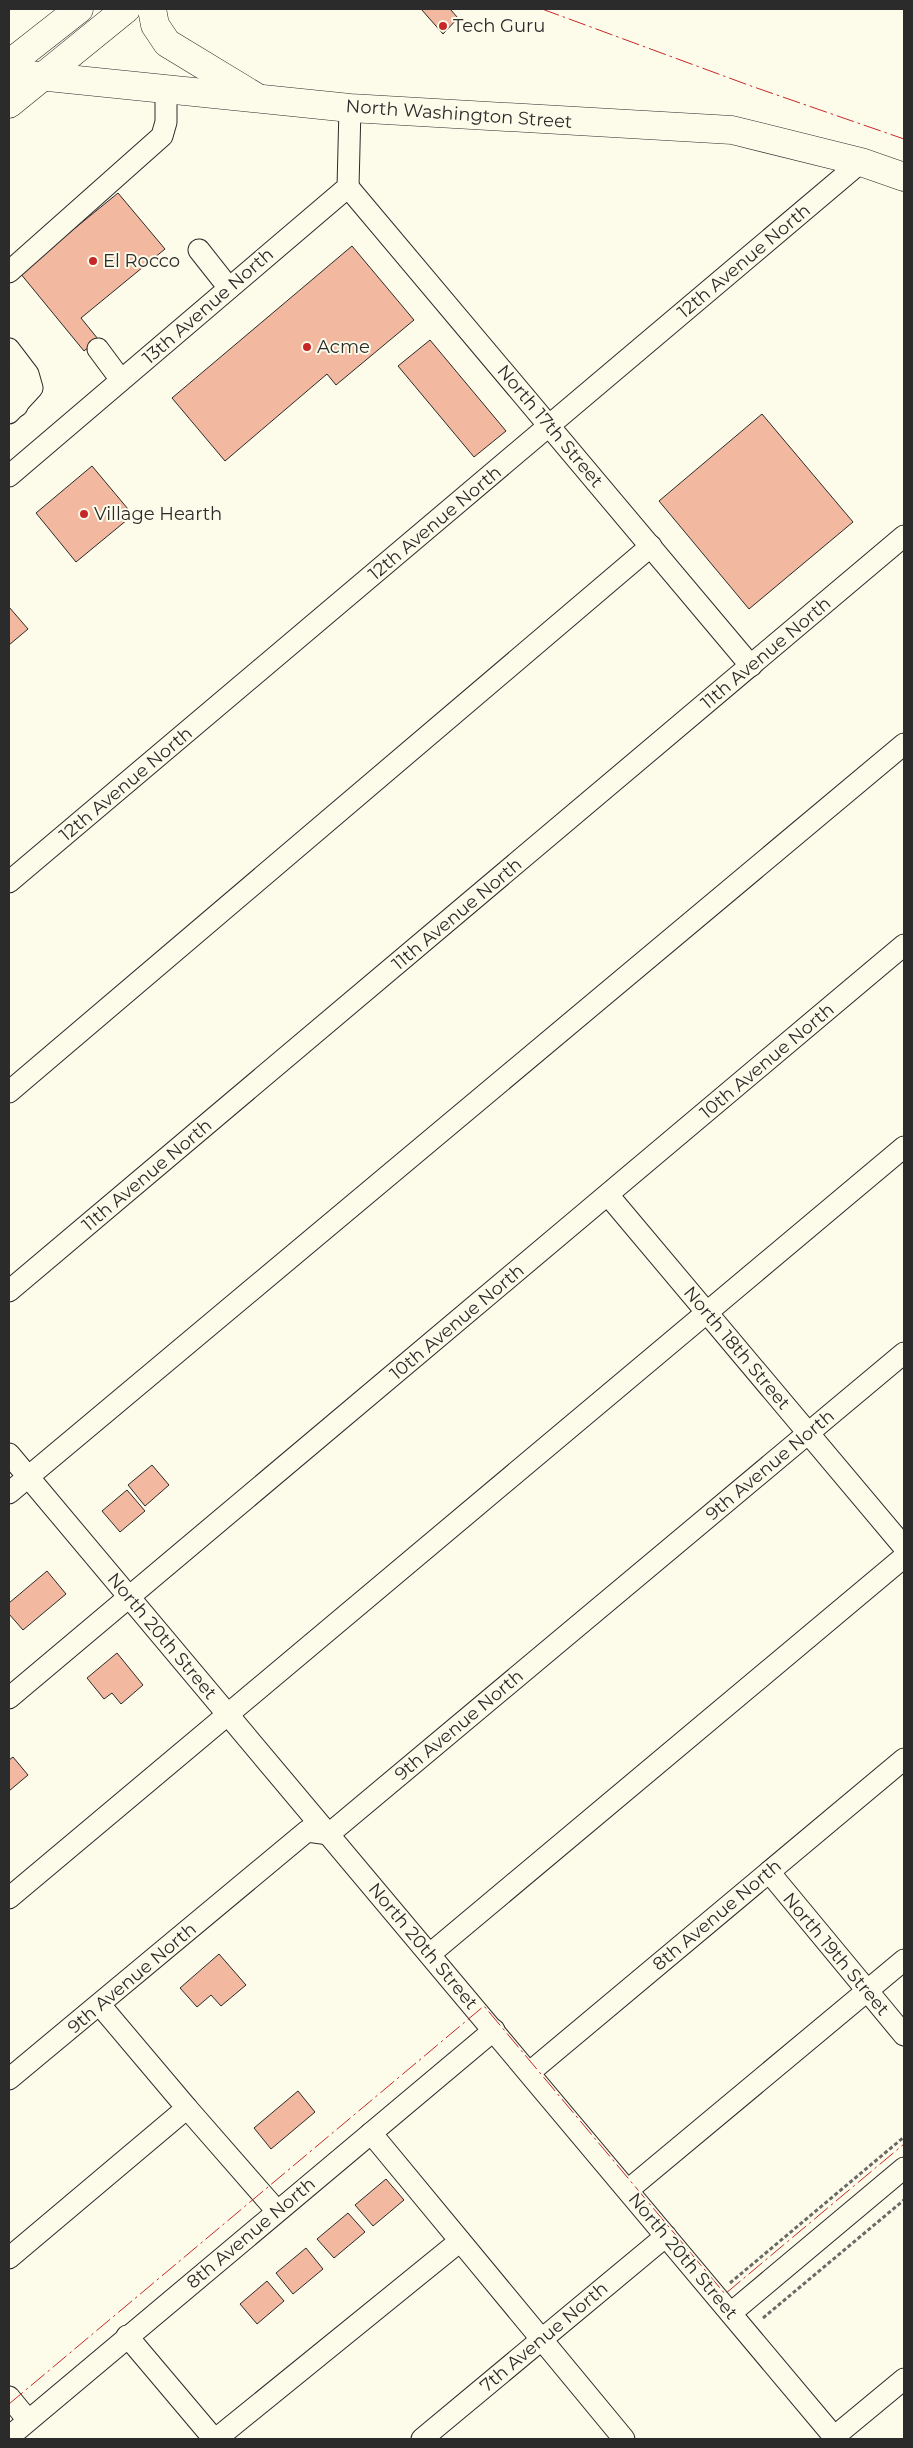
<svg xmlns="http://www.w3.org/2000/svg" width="913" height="2448" font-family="Montserrat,sans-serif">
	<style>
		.building { fill: #f2b8a0; stroke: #2b2b2b }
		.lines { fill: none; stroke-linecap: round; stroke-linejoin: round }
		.minor-casing { stroke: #2b2b2b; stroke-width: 23 }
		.major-casing { stroke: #2b2b2b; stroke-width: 29 }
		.highway-casing { stroke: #2b2b2b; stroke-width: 29 }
		.path { stroke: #6a6964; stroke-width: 3; stroke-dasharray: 4 2.5; stroke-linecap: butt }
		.minor { stroke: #fdfbea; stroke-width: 21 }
		.major { stroke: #fdfbea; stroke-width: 28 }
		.highway { stroke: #fdfbea; stroke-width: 28 }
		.power { stroke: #c62828; stroke-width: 1; stroke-dasharray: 18 4 2.5 4; stroke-linecap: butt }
		.poi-dot { fill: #c62828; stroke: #fdfbea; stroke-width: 2 }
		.labels { text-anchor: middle; stroke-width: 4; stroke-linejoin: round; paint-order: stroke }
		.poi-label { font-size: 18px; fill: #2b2b2b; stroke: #fdfbea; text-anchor: start }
		.street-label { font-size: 18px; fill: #2b2b2b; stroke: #fdfbea }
	</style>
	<rect width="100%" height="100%" fill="#fdfbea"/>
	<g class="building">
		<path d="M421 9H450L458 18 443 34Z"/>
		<path d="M118 193 165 249 81 318 98 339 84 351 20 273Z"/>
		<path d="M352 246 414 320 336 385 327 374 225 461 172 398Z"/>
		<path d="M430 340 506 431 474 457 398 366Z"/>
		<path d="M762 414 853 522 749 609 659 501Z"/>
		<path d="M92 466 133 515 76 562 36 513Z"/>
		<path d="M9 607 28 629 9 645Z"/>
		<path d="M152 1465 169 1485 145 1506 128 1485Z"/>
		<path d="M127 1490 145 1511 120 1532 102 1511Z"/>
		<path d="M47 1571 66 1594 23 1630 9 1614V1603Z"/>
		<path d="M117 1653 143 1685 121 1704 112 1693 104 1699 87 1678Z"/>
		<path d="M13 1757 28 1775 9 1791V1760Z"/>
		<path d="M219 1954 246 1985 221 2006 211 1995 197 2007 180 1988Z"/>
		<path d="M298 2091 315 2112 271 2149 254 2128Z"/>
		<path d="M386 2179 404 2200 373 2226 355 2205Z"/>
		<path d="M348 2213 365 2232 334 2258 317 2239Z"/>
		<path d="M306 2248 323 2269 293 2294 276 2273Z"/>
		<path d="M267 2281 284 2301 257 2324 240 2304Z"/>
	</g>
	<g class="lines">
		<g class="minor-casing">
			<g id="minor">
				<path d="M348 187 751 666"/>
				<path d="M199 250 229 288"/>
				<path d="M9 272 162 136 166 122V89"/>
				<path d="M9 349 28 374 32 388 9 413"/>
				<path d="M98 349 121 380"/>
				<path d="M9 378 20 398 17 406"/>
				<path d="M9 476 348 187 350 108"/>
				<path d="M9 882 861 162"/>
				<path d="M9 1092 651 546"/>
				<path d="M608 1195 904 1547"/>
				<path d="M9 1291 904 536"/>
				<path d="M9 1454 836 2439"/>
				<path d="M9 1493 904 744"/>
				<path d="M9 1698 904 945"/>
				<path d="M769 1872 904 2035"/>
				<path d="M9 1898 904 1147"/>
				<path d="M430 1954 904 1557"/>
				<path d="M530 2072 904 1759"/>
				<path d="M9 2079 307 1831 329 1834 904 1353"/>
				<path d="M187 2108 277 2211"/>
				<path d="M371 2133 624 2439"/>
				<path d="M628 2190 904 1960"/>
				<path d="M9 2258 187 2108 100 2005"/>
				<path d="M731 2313 904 2168"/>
				<path d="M127 2336 214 2439"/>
				<path d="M9 2397 28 2420"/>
				<path d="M9 2437 494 2030"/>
				<path d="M834 2437 904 2379"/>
				<path d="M216 2439 460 2241"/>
				<path d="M422 2439 666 2236"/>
			</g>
		</g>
		<g class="major-casing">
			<path id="major" d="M9 73 350 108 732 130 861 162 904 177"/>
		</g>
		<g class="highway-casing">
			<g id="highway">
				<path d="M152 9 155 25 167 43 256 97"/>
				<path d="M9 64 79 9"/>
				<path d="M9 104 126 9"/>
			</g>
		</g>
		<g class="path">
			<path d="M730 2283 904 2137"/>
			<path d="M763 2318 904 2200"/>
		</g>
		<use href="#minor" class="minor"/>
		<use href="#major" class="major"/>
		<use href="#highway" class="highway"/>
		<g class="power">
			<path d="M542 9 751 86 904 139"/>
			<path d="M9 2404 484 2006 725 2294 904 2144"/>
		</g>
	</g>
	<g class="poi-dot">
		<circle cx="443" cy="26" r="5"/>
		<circle cx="93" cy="261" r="5"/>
		<circle cx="307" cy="347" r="5"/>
		<circle cx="84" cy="514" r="5"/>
	</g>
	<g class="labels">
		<g class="poi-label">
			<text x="453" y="32">Tech Guru</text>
			<text x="103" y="267">El Rocco</text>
			<text x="317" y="353">Acme</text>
			<text x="94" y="520">Village Hearth</text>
		</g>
		<g class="street-label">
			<text transform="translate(459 114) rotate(4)" y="6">North Washington Street</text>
			<text transform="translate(744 261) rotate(-40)" y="6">12th Avenue North</text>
			<text transform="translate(208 306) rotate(-41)" y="6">13th Avenue North</text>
			<text transform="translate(550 426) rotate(50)" y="6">North 17th Street</text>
			<text transform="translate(435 523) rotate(-40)" y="6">12th Avenue North</text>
			<text transform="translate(766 653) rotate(-40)" y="6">11th Avenue North</text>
			<text transform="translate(126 784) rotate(-40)" y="6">12th Avenue North</text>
			<text transform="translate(457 914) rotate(-40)" y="6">11th Avenue North</text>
			<text transform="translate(767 1061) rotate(-40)" y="6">10th Avenue North</text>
			<text transform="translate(147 1175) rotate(-40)" y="6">11th Avenue North</text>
			<text transform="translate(457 1322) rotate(-40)" y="6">10th Avenue North</text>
			<text transform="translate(737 1348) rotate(50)" y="6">North 18th Street</text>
			<text transform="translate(770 1465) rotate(-40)" y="6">9th Avenue North</text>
			<text transform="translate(162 1636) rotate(50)" y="6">North 20th Street</text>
			<text transform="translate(459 1725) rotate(-40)" y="6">9th Avenue North</text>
			<text transform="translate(717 1915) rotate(-40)" y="6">8th Avenue North</text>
			<text transform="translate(423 1946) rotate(50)" y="6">North 20th Street</text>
			<text transform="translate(836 1954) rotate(50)" y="6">North 19th Street</text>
			<text transform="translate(132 1978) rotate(-40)" y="6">9th Avenue North</text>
			<text transform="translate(251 2233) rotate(-40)" y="6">8th Avenue North</text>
			<text transform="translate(683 2256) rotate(50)" y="6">North 20th Street</text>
			<text transform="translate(544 2337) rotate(-40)" y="6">7th Avenue North</text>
		</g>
	</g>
	<rect width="913" height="2448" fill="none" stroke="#2b2b2b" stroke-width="20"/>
</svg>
